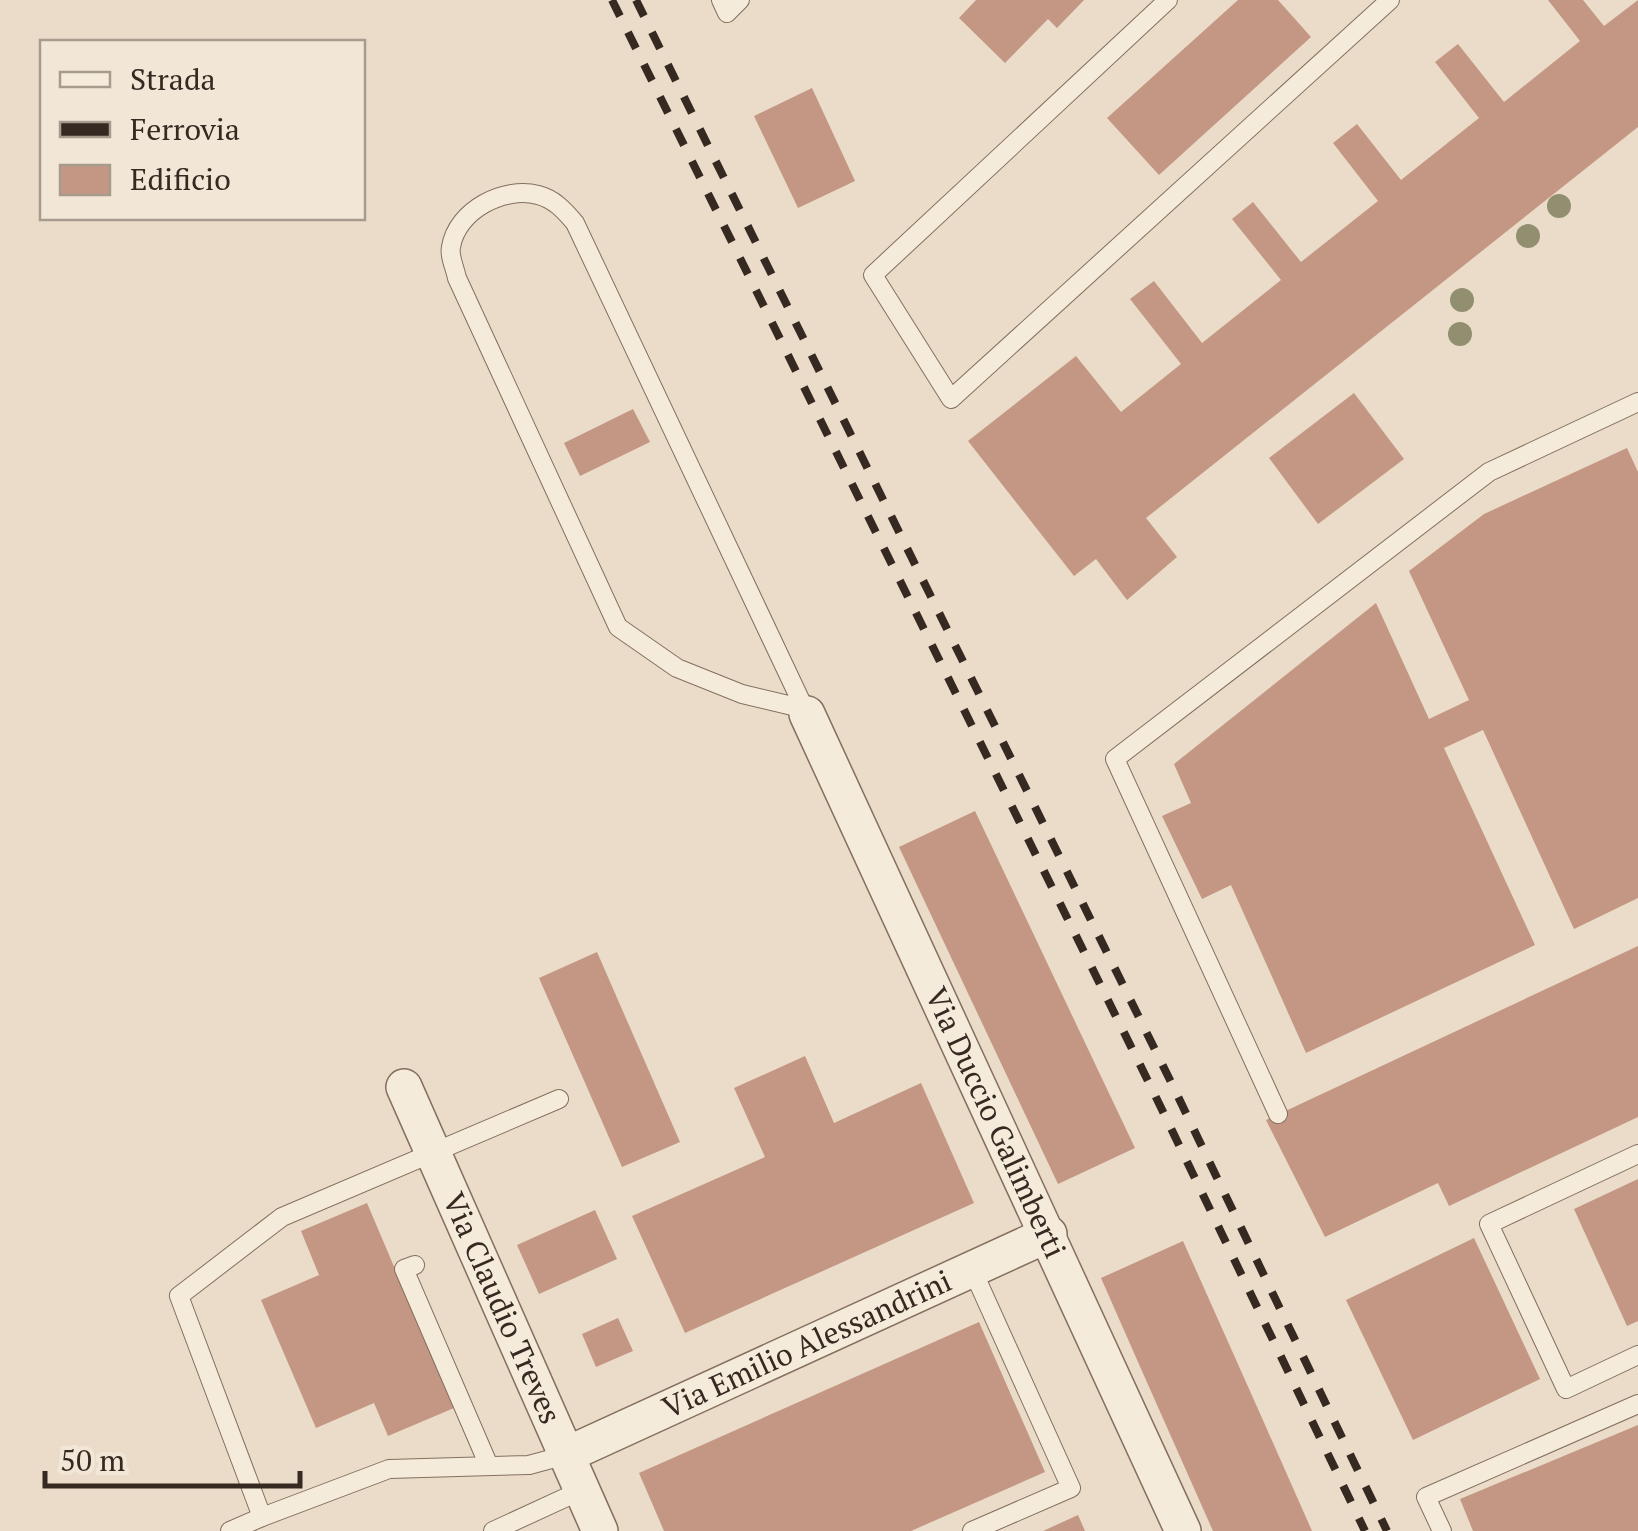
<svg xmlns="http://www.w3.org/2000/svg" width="1638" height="1531" font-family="'PT Serif',serif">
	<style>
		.building { fill: #c39783 }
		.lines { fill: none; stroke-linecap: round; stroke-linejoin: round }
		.lane-casing { stroke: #846f5f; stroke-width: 20 }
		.street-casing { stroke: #846f5f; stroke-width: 38 }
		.lane { stroke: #f5ebdb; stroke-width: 18 }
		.street { stroke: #f5ebdb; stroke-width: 35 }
		.rail { stroke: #362921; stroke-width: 8; stroke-dasharray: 18 18; stroke-linecap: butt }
		.tree { fill: #928f71 }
		.labels { text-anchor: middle; stroke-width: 8; stroke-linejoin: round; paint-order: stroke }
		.street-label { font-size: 30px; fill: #362921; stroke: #f2e7d7 }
	</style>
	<rect width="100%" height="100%" fill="#eadcc8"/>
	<g class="building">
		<path d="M976 0H1084L1057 28 1048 19 1005 63 959 18Z"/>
		<path d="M1238 0H1278L1311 37 1159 175 1107 118Z"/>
		<path d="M1548 0H1583L1604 26 1638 0V127L1146 518 1177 557 1127 600 1096 559 1074 576 968 441 1076 356 1121 412 1181 364 1130 299 1154 281 1202 343 1281 280 1232 219 1253 202 1301 262 1378 201 1333 143 1357 124 1401 180 1479 118 1435 62 1458 44 1504 102 1580 41Z"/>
		<path d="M812 88 855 181 798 208 754 116Z"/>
		<path d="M1354 393 1404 459 1318 524 1269 458Z"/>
		<path d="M633 409 650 442 580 476 564 443Z"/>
		<path d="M1627 448 1638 472V898L1574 929 1483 730 1444 748 1535 945 1306 1053 1231 885 1202 899 1162 816 1191 803 1174 764 1376 603 1429 719 1469 700 1409 571 1484 514Z"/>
		<path d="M975 811 1135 1148 1058 1184 899 847Z"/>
		<path d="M1638 946V1117L1449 1206 1438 1183 1325 1237 1266 1120Z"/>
		<path d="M597 952 680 1142 622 1167 539 978Z"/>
		<path d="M805 1056 834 1123 921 1083 974 1203 685 1333 632 1216 765 1157 734 1088Z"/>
		<path d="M1638 1179V1321L1627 1326 1574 1209Z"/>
		<path d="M367 1203 454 1408 388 1436 374 1403 316 1428 261 1300 319 1275 301 1231Z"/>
		<path d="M595 1210 617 1259 539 1294 517 1245Z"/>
		<path d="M1474 1238 1540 1379 1413 1440 1346 1300Z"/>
		<path d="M1183 1241 1258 1409 1312 1531H1213L1138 1362 1101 1278Z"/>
		<path d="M618 1318 633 1351 596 1367 582 1334Z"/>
		<path d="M979 1322 1045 1472 911 1531H664L639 1473Z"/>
		<path d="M1638 1425V1531H1473L1460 1499Z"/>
		<path d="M1078 1515 1085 1531H1043Z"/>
	</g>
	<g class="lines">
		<g class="lane-casing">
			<g id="lane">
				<path d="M721 0 727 13 740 0"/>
				<path d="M1168 0 873 275 951 399 1390 0"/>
				<path d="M805 709 742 694 677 668 618 627 457 278C455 268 449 256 451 247 457 210 504 186 538 195 554 199 564 210 575 223L807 714"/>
				<path d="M559 1099 282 1217 179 1296 262 1517 389 1469 529 1465 566 1455"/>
				<path d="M1278 1114 1115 759 1489 472 1638 402"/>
				<path d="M1638 1154 1489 1224 1566 1389 1638 1355"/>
				<path d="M415 1265 404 1269 489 1466"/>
				<path d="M230 1531 262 1517"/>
				<path d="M493 1531 582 1490"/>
				<path d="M972 1531 1071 1488 972 1269"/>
				<path d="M1442 1531 1426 1497 1638 1404"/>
			</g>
		</g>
		<g class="street-casing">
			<g id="street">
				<path id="s1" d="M807 714 1183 1531"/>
				<path id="s2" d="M404 1087 600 1531"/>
				<path id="s3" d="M566 1455 1049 1234"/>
			</g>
		</g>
		<use href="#lane" class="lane"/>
		<use href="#street" class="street"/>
		<g class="rail">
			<path d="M612 0 1152 1089 1365 1531"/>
			<path d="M636 0 1170 1080 1387 1531"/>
		</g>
	</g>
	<g class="tree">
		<circle cx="1559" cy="206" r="12"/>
		<circle cx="1528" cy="236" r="12"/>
		<circle cx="1462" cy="300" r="12"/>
		<circle cx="1460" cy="334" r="12"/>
	</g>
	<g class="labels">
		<g class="street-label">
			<text dy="10" stroke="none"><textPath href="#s1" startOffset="450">Via Duccio Galimberti</textPath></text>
			<text dy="10" stroke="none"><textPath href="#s2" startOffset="242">Via Claudio Treves</textPath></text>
			<text dy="10" stroke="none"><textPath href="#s3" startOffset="265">Via Emilio Alessandrini</textPath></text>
		</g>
	</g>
	<rect x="40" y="40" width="325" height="180" fill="#f2e7d7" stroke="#a79b8e" stroke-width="2.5"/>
	<rect x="60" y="72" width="50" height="15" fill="#f5ebdb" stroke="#a79b8e" stroke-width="2.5"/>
	<text x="130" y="90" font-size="30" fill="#362921">Strada</text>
	<rect x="60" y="122" width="50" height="15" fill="#362921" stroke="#a79b8e" stroke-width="2.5"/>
	<text x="130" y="140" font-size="30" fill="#362921">Ferrovia</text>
	<rect x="60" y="165" width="50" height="30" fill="#c39783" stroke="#a79b8e" stroke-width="2.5"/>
	<text x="130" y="190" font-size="30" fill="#362921">Edificio</text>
	<path d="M45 1471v15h255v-15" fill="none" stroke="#362921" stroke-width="5"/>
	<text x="60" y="1471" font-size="30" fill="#362921" stroke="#f2e7d7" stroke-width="8" paint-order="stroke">50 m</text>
</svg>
